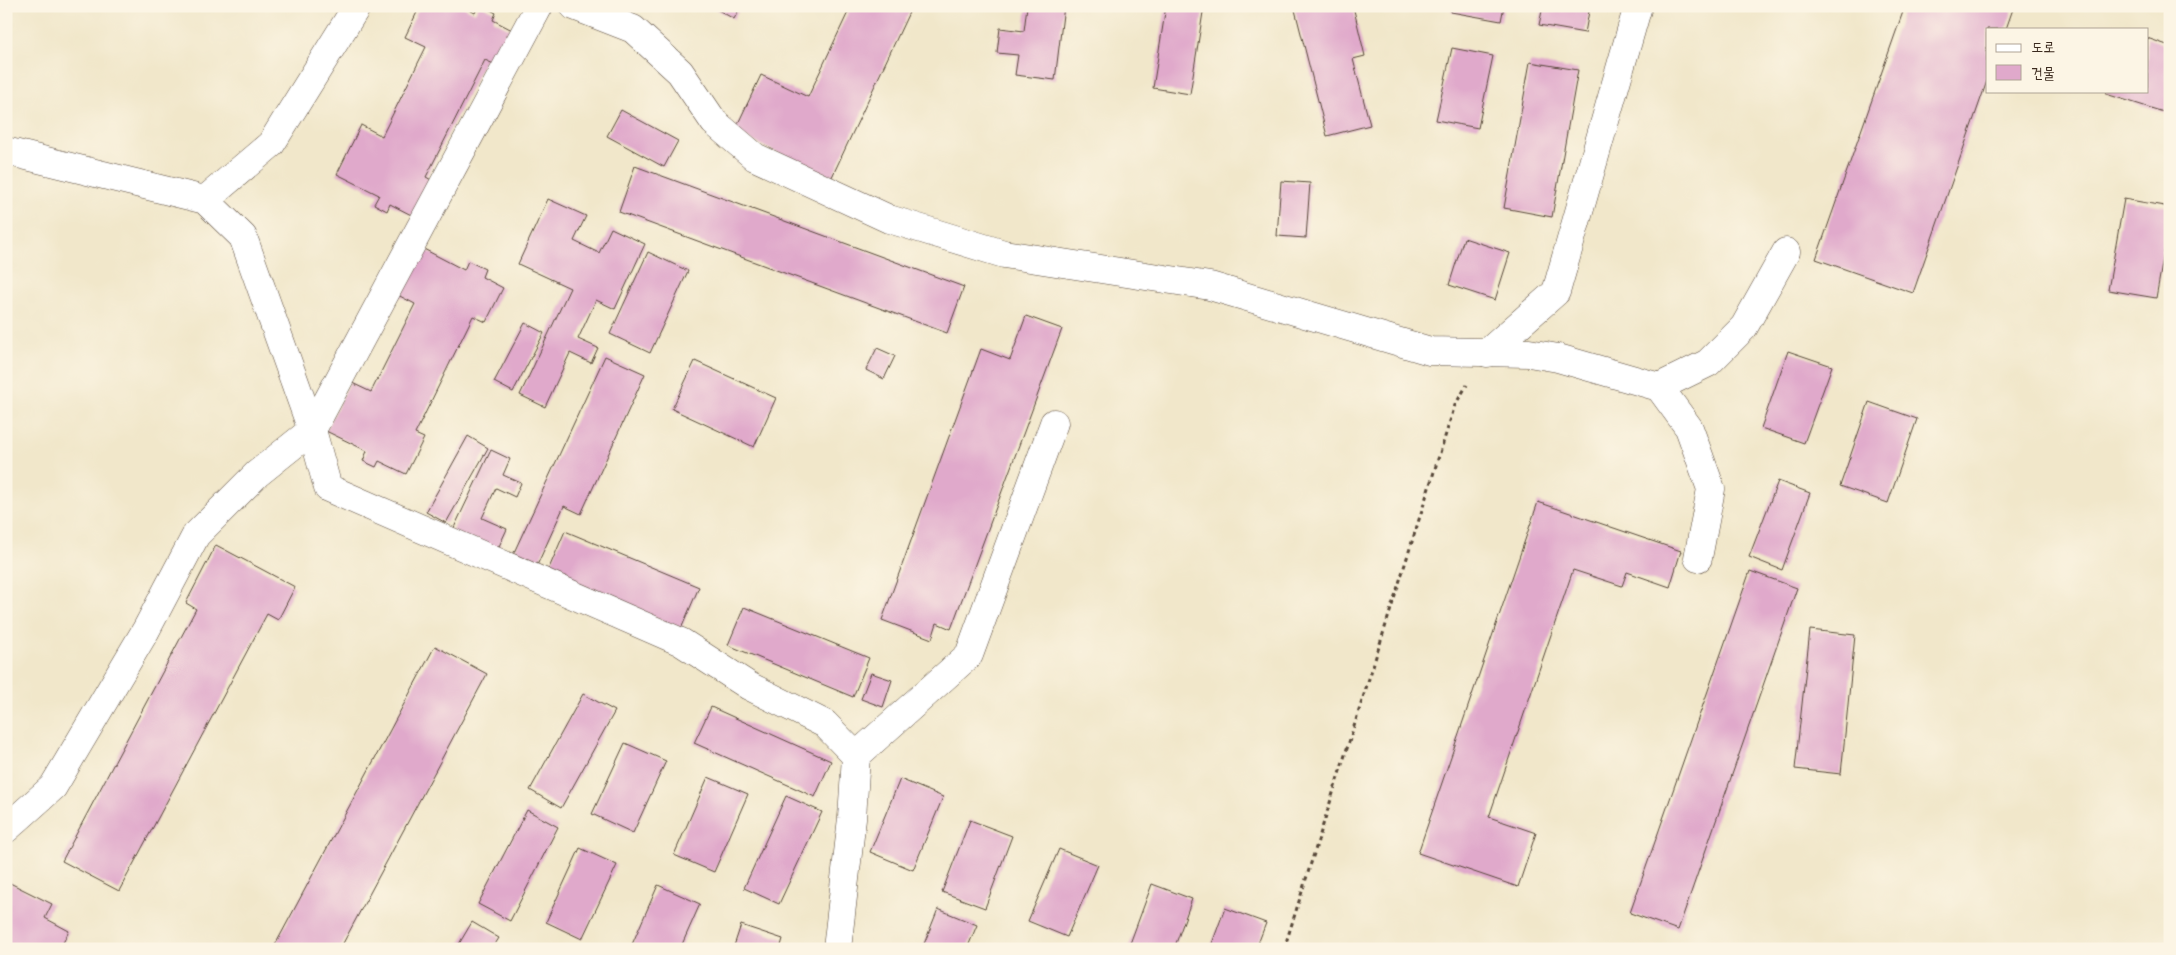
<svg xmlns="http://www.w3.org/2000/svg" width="2176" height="955" font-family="'Architects Daughter','Poor Story',sans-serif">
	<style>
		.building { fill: #e0a9cb }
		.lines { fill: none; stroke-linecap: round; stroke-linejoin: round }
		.minor-casing { stroke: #564638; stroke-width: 29 }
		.path { stroke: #564638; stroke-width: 3; stroke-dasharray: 4 4; stroke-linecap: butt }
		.minor { stroke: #fff; stroke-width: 28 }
	</style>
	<rect width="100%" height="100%" fill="#fcf5e5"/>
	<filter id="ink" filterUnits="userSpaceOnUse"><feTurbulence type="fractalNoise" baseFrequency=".02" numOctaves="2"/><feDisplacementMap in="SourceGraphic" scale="10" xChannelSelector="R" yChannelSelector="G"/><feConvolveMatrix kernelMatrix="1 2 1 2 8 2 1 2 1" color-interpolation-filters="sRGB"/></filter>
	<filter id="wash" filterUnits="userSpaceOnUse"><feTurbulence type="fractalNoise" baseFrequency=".0096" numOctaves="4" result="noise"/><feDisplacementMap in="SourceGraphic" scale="20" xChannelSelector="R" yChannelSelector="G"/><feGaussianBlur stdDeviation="1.12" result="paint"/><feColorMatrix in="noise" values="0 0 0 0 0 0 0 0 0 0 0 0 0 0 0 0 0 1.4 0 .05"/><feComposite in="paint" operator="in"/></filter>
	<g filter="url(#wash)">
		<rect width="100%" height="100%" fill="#f1e7ca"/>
		<g id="blocks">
			<g class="building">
				<path d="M420 6H462L475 13 478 6H483L496 13 493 20 514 31 498 66 485 60 426 177 435 182 417 218 390 204 387 211 374 204 379 195 337 174 361 125 382 136 426 47 405 37Z"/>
				<path d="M711 6H741L734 19Z"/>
				<path d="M851 6H912L831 179 734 132 761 75 808 97Z"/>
				<path d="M1027 6H1064L1055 80 1015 75 1018 55 997 53 1000 28 1024 31Z"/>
				<path d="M1166 6H1204L1190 94 1153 88Z"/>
				<path d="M1294 6H1353L1365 56 1353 59 1370 125 1327 136Z"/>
				<path d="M1452 6H1504L1501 21 1451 12Z"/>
				<path d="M1543 6H1590L1585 33 1539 25Z"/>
				<path d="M1905 6H2014L2006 29H1987V81L1913 293 1816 259Z"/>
				<path d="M2147 38 2170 46V114L2106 94 2107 91H2147Z"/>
				<path d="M1452 48 1493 56 1478 128 1436 120Z"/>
				<path d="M1530 62 1578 70 1552 217 1504 208Z"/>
				<path d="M621 110 678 141 664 167 607 136Z"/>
				<path d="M635 166 964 287 947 333 619 212Z"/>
				<path d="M1281 181 1310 183 1306 238 1277 236Z"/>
				<path d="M548 199 586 216 574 241 599 253 611 228 645 244 615 309 596 300 578 339 598 348 591 363 570 353 545 407 520 395 570 288 518 264Z"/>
				<path d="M2124 199 2170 207V219L2156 298 2108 290Z"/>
				<path d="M1464 238 1510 253 1495 300 1449 285Z"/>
				<path d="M418 246 464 270 468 261 485 269 482 277 503 288 486 322 473 316 415 434 424 438 406 474 379 461 376 467 363 461 367 451 326 431 350 382 371 392 415 304 394 293Z"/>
				<path d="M648 252 688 271 650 353 610 334Z"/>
				<path d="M1026 316 1062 329 951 629 937 623 932 639 882 620 981 349 1010 360Z"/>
				<path d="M525 323 544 333 513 392 494 382Z"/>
				<path d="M877 348 895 356 884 379 866 370Z"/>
				<path d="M1788 351 1832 366 1804 443 1761 428Z"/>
				<path d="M605 356 645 374 581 514 564 506 534 572 510 561Z"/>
				<path d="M695 361 776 398 754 447 672 409Z"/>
				<path d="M1869 402 1917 419 1888 503 1840 486Z"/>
				<path d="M468 436 488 448 446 523 426 512Z"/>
				<path d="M491 450 510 459 503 475 521 483 515 497 496 488 482 518 507 529 495 555 451 534Z"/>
				<path d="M1778 481 1810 493 1782 570 1749 557Z"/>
				<path d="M1538 502 1681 551 1670 587 1627 572 1622 586 1573 570 1489 817 1536 833 1518 887 1418 853Z"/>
				<path d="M565 531 699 587 681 629 547 573Z"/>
				<path d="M216 545 295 587 278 620 267 614 119 891 62 861 196 609 186 603Z"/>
				<path d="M1750 571 1797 588 1678 930 1630 913Z"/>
				<path d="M744 607 869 658 853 697 728 645Z"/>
				<path d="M1810 630 1855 635 1841 774 1795 769Z"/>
				<path d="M435 646 487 674 340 949H273Z"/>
				<path d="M871 673 892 680 883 707 861 699Z"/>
				<path d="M583 694 615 711 561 808 530 790Z"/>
				<path d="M711 707 831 761 815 797 694 743Z"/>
				<path d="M625 743 666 761 633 833 592 814Z"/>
				<path d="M708 777 748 794 714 872 674 855Z"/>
				<path d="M900 779 943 797 913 870 870 852Z"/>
				<path d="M786 796 822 812 779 904 744 888Z"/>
				<path d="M527 810 558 827 510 921 478 904Z"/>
				<path d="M970 820 1012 836 985 908 942 892Z"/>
				<path d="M580 848 617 865 582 939 546 922Z"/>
				<path d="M1059 849 1098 865 1067 937 1028 921Z"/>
				<path d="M6 881 52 904 45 918 69 931 60 949H6Z"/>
				<path d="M1152 884 1192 899 1174 949H1128Z"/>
				<path d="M658 885 700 904 680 949H630Z"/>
				<path d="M1225 908 1266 923 1256 949H1210Z"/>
				<path d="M938 909 977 925 967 949H922Z"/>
				<path d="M472 922 499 938 492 949H456Z"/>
				<path d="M741 925 783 939 780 949H733Z"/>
			</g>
		</g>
	</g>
	<g filter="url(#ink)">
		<use href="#blocks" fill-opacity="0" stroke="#564638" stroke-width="1"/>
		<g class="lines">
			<g class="minor-casing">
				<g id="minor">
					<path d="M574 6 633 29 680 72 714 122 755 157 889 219 1004 254 1210 286 1430 351 1529 353 1558 358 1659 387 1689 428 1711 489 1698 558"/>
					<path d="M6 151 205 200 243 237 312 430 328 488 681 642 749 686 825 724 856 756 852 818 837 949"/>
					<path d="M205 200 271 144 357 6"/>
					<path d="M1487 353 1556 292 1638 6"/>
					<path d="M1659 387 1708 363 1744 327 1786 252"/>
					<path d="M856 756 969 655 1054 423"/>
					<path d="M6 829 53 787 146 630 196 535 257 474 312 430 539 6"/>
				</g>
			</g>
			<path class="path" d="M1284 949 1455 405 1467 385"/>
			<use href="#minor" class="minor"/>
		</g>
	</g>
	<rect width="2176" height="955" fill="none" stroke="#fcf5e5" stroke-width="25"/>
	<rect x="1986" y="28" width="162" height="65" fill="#fcf5e5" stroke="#afa495"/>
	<rect x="1996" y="44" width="25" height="8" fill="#ffffff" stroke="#afa495"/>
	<text x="2031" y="52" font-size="15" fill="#3b2a1e">도로</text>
	<rect x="1996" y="65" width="25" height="15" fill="#e0a9cb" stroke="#afa495"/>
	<text x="2031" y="78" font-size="15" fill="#3b2a1e">건물</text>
</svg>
